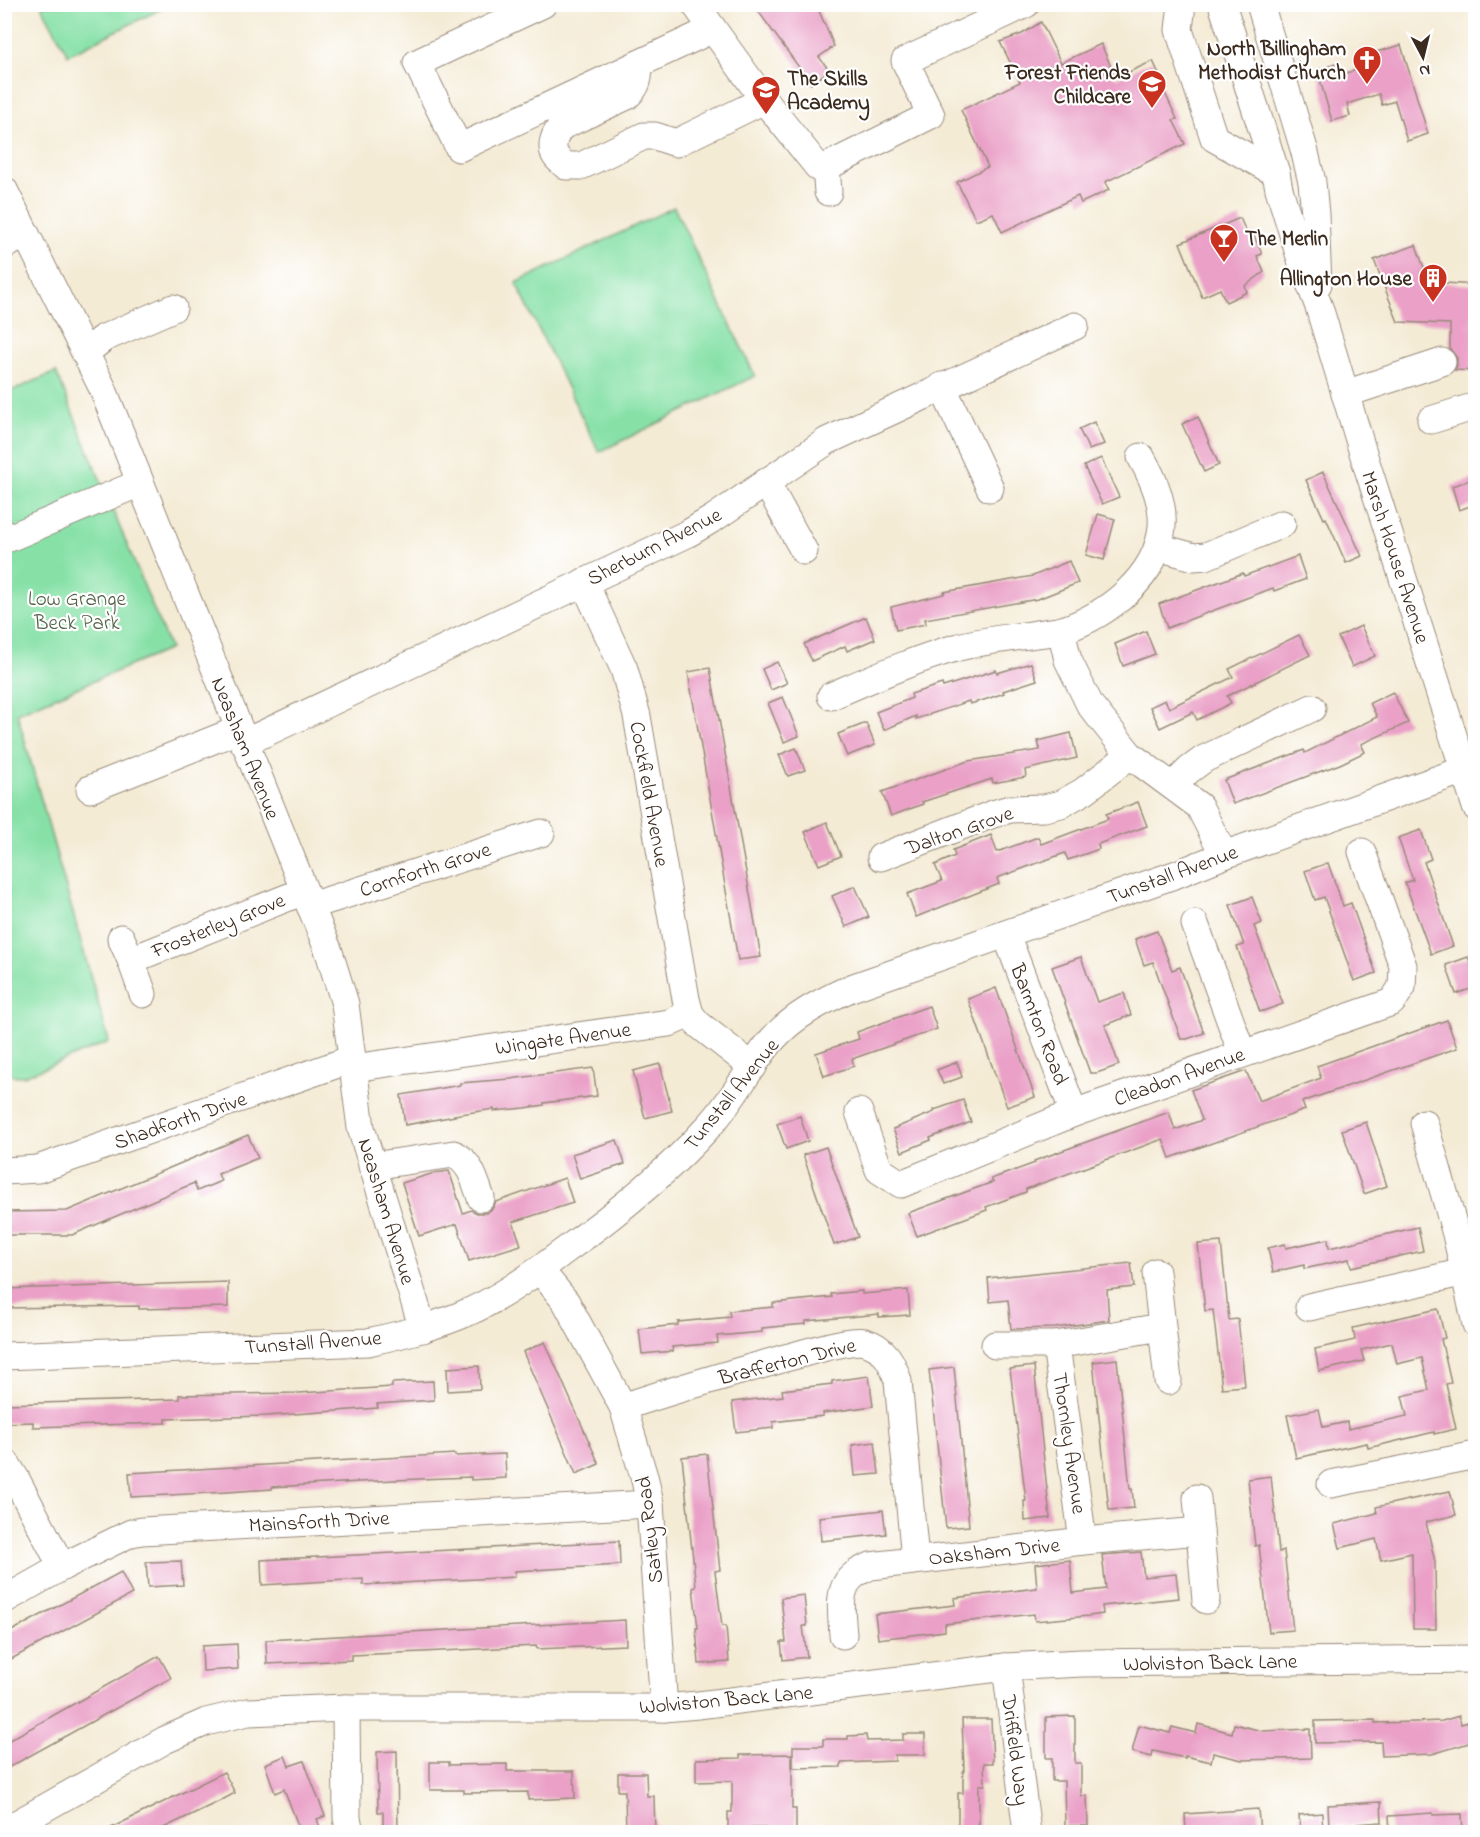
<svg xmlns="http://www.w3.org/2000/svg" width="1480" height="1837" font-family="'Indie Flower',sans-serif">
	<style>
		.green { fill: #87e1a7; stroke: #618662; stroke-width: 1.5 }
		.building { fill: #eaa0c7 }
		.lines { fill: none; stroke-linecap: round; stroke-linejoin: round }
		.minor-casing { stroke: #988a7a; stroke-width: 29 }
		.minor { stroke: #fff; stroke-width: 27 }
		.labels { text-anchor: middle; stroke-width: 4.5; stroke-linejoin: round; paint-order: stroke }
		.poi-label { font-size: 21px; font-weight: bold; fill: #3b2a1e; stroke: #fff; text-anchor: end }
		.street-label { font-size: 21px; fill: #3b2a1e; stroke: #fff }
		.park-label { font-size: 21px; fill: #526147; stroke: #fff }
	</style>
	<rect width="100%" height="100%" fill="#fff"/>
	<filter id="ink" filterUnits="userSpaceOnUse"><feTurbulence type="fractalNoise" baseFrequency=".0167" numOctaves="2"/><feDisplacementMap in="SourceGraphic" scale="12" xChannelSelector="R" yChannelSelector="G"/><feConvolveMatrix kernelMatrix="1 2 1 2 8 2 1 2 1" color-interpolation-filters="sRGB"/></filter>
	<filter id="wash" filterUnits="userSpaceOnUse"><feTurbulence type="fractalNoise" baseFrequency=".008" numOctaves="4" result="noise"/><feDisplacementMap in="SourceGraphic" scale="24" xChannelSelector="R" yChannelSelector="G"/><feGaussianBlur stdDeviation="1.35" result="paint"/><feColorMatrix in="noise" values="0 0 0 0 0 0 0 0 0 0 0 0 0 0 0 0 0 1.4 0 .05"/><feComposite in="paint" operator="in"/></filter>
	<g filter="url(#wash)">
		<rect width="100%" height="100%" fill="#f4ebd5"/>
		<g class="green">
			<path d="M41 5H169L68 55Z"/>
			<path d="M674 207 755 376 599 452 516 283Z"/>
			<path d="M56 372 170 649 17 713 109 1042 24 1076 4 1075V394Z"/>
		</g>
		<g id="blocks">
			<g class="building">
				<path d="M753 4H816L834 46 819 57 829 70 811 84Z"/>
				<path d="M1041 22 1061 63 1101 44 1116 78 1153 61 1159 74 1157 76 1177 119 1173 120 1185 144 1105 182 1109 190 1081 203 1078 196 1002 232 993 213 976 220 957 182 988 167 961 110 1020 82 1000 42 1022 34Z"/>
				<path d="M1401 45 1428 134 1407 141 1395 101 1382 105 1379 94 1347 104 1350 116 1332 121 1317 70 1336 64 1339 75 1373 65 1369 54Z"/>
				<path d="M1240 218 1248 236 1253 233 1262 254 1257 256 1264 272 1245 286 1247 292 1226 302 1220 289 1202 297 1180 243Z"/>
				<path d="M1416 245 1429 282 1476 285V371L1455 370 1457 365V358L1450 349V324L1398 322 1374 260Z"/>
				<path d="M1198 417 1219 465 1204 472 1182 424Z"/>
				<path d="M1094 422 1104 444 1089 450 1079 429Z"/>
				<path d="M1101 458 1119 497 1102 504 1084 466Z"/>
				<path d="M1323 472 1362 556 1346 563 1326 518 1324 519 1306 480Z"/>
				<path d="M1476 478V504L1459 510 1452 486Z"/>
				<path d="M1098 514 1115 519 1104 560 1086 555Z"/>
				<path d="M1298 556 1306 579 1274 591 1273 588 1167 628 1159 604 1243 573 1244 576Z"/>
				<path d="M1069 561 1078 583 1038 599 925 619 926 624 896 630 891 607 944 594V592L1033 576Z"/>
				<path d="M866 617 875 639 847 651 845 646 812 661 804 644Z"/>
				<path d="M1361 626 1375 656 1352 667 1338 637Z"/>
				<path d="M1146 631 1155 654 1123 666 1115 644Z"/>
				<path d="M1299 635 1310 655 1227 696 1231 703 1197 720 1193 712 1160 728 1150 707 1165 700 1169 708 1233 677 1229 669Z"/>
				<path d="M777 662 787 683 771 690 762 669Z"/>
				<path d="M1031 663 1037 680 1003 691 1004 693 987 699 970 704 969 701 916 719V716L884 730 876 712 912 698 911 694 942 684 943 687 996 670 997 673Z"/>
				<path d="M710 668 761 957 738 960 688 672Z"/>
				<path d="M1393 692 1408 723 1361 744 1365 752 1340 764 1233 804 1224 780 1304 750 1305 753 1377 717 1370 703Z"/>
				<path d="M783 697 799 736 784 742 768 703Z"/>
				<path d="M866 723 875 745 847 756 838 734Z"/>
				<path d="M1071 733 1077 758 1025 770 1026 777 993 783 992 779 922 802 923 804 891 816 882 792 968 761 1040 750 1038 741Z"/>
				<path d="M796 748 805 770 788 776 779 755Z"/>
				<path d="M1138 802 1147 826 1098 844 1099 849 1068 860 1065 853 997 878 999 884 916 917 907 894 942 881 935 865 955 856 953 850 991 835 997 852 1038 837 1041 844 1108 819 1106 814Z"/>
				<path d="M827 822 841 856 819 865 805 832Z"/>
				<path d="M1421 830 1431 859 1424 862 1453 946 1431 954 1405 883 1413 880 1398 838Z"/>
				<path d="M1328 863 1343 906 1351 903 1376 973 1354 981 1324 897 1315 900 1305 871Z"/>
				<path d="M855 886 869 917 846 927 832 896Z"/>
				<path d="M1252 897 1262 923 1254 926 1283 1004 1260 1012 1237 947 1244 945 1230 905Z"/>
				<path d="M1157 931 1172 970 1180 967 1204 1033 1187 1039H1181L1153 962 1144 965 1135 939Z"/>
				<path d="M1081 957 1097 1002 1124 993 1131 1015 1105 1025 1119 1065 1097 1073H1090L1052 967Z"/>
				<path d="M1468 957 1476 977V987L1456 994 1446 965Z"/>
				<path d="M996 988 1035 1097 1007 1107 968 999Z"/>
				<path d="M929 1006 937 1029 852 1059 854 1066 824 1076 816 1053 859 1039 857 1032Z"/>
				<path d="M1447 1020 1457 1048 1302 1102 1305 1110 1170 1158 1163 1139 1026 1189V1192L986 1207 987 1210 917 1236 908 1213 993 1182 991 1179 1035 1163 1034 1161 1169 1112 1175 1130 1202 1120 1191 1090 1246 1071 1259 1101 1321 1078 1317 1066Z"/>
				<path d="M957 1062 962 1077 943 1084 937 1070Z"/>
				<path d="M660 1064 672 1111 645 1118 633 1071Z"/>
				<path d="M593 1068 597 1096 544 1103V1105L525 1108 494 1111V1109L454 1115 455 1116 405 1125 401 1095 460 1085V1083L510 1079Z"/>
				<path d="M963 1100 971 1122 930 1138 931 1140 902 1152 893 1129 934 1112V1110Z"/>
				<path d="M800 1116 808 1141 786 1149 777 1124Z"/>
				<path d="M1366 1122 1387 1186 1364 1194 1342 1130Z"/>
				<path d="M248 1135 258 1158 218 1174 221 1181 197 1191 194 1183 72 1235H4V1212L67 1211Z"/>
				<path d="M617 1140 625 1164 580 1179 572 1154Z"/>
				<path d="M826 1147 858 1237 834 1245 803 1155Z"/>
				<path d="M449 1171 463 1213 471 1210 477 1213H486L492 1209 496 1202 565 1178 573 1203 513 1222 521 1245 469 1261 457 1224 419 1236 402 1183 434 1173Z"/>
				<path d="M1418 1227 1423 1251 1351 1267 1349 1259 1304 1269V1265L1273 1272 1268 1248 1285 1244 1286 1248 1328 1239 1329 1248Z"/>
				<path d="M1221 1242 1229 1320 1238 1319 1245 1386 1222 1388 1213 1310 1205 1311 1198 1244Z"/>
				<path d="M1131 1263 1134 1287 1107 1290 1109 1320 1055 1328 1011 1329 1008 1300 990 1302 988 1278Z"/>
				<path d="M228 1282V1307L139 1309V1306L4 1308V1289Z"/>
				<path d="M908 1290 910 1315 879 1317V1314L806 1321V1324L762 1328V1332L717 1336 718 1343 672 1347 673 1351 642 1354 639 1329 678 1325V1322L730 1317 729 1311 773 1307V1303L832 1297 831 1294 862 1291V1294Z"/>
				<path d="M1438 1309 1445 1338 1441 1339 1451 1383 1446 1384 1456 1429 1434 1434V1432L1368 1448 1367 1443 1296 1458 1287 1415 1319 1409 1323 1427 1347 1422 1348 1429 1407 1416 1402 1396 1429 1390 1422 1358 1397 1364 1392 1343 1361 1350 1364 1361 1319 1371 1315 1349 1355 1340 1353 1328Z"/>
				<path d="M545 1342 599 1464 576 1474 523 1352Z"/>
				<path d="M1117 1359 1130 1489H1132L1134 1508 1109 1510 1093 1362Z"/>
				<path d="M479 1366 480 1389 448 1391 447 1368Z"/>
				<path d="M1034 1366 1050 1518 1025 1521 1024 1501H1026L1010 1369Z"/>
				<path d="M954 1367 969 1526 946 1528 929 1370Z"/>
				<path d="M869 1376 873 1406 823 1413V1416L773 1422V1428L736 1432 732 1402 783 1396 782 1390 832 1384V1381Z"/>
				<path d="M433 1381 434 1400 377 1404 378 1408 266 1416 166 1419V1423L33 1427V1422L4 1423V1404L180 1399 179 1395 299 1393 392 1387V1383Z"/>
				<path d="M875 1442 879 1474 855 1476 852 1445Z"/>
				<path d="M455 1454V1456L505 1454 506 1478 471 1480V1477L394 1480 272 1487V1489L228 1492 131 1497 129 1473Z"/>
				<path d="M707 1454 720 1570 715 1571 722 1626H726L729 1662 699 1664 696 1628H698L693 1588 696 1587 682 1457Z"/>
				<path d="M1271 1476 1279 1552 1284 1551 1293 1630 1269 1632 1259 1545 1255 1546 1248 1479Z"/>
				<path d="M1450 1491 1456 1515 1426 1522 1435 1562 1436 1629H1413L1412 1553 1381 1560 1376 1539 1340 1548 1334 1524 1377 1513 1376 1507Z"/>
				<path d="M883 1510 886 1534 821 1541 819 1517Z"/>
				<path d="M619 1541 620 1565 515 1571V1577L363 1585V1579L262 1585 261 1560Z"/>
				<path d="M1141 1552 1144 1577 1176 1574 1179 1598 1102 1606 1103 1614 1089 1616 1035 1621 1034 1614 945 1624V1631L878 1639 875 1614 955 1605 954 1598 1037 1588 1035 1564 1070 1560 1073 1593 1106 1589 1102 1555Z"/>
				<path d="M181 1561 183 1585 148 1587 146 1562Z"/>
				<path d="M121 1572 132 1594 4 1663V1635Z"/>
				<path d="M804 1595 807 1626H803L807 1657 783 1660 781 1642H786L781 1598Z"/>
				<path d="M625 1620 626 1645 537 1649 536 1646 423 1652 351 1655V1660L267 1664 266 1640Z"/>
				<path d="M237 1644 238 1669 203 1671 202 1646Z"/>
				<path d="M159 1656 171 1678 4 1770V1743Z"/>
				<path d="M1075 1716V1763H1081V1796H1087L1088 1826H1065L1064 1781H1052V1758H1046V1717Z"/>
				<path d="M1459 1716 1461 1724 1476 1720V1741L1432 1754 1382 1756 1381 1742 1315 1743V1721L1375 1720V1723L1415 1722 1442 1721Z"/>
				<path d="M962 1719H991L993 1763H984L985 1785H979V1830L958 1831V1793H963V1771H964Z"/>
				<path d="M1198 1724 1232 1733 1234 1724 1262 1731 1310 1729 1311 1758 1242 1760 1213 1753 1211 1762 1185 1756V1758L1153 1751 1152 1757 1132 1752 1139 1725 1170 1733 1172 1727 1196 1733Z"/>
				<path d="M903 1734H925V1755H895V1761L841 1763V1767L793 1768V1746H823V1739H848V1736L866 1735 867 1741 903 1740Z"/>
				<path d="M397 1751 398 1833H383V1812H378L377 1752Z"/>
				<path d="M792 1754V1809H796V1833H766V1828H728V1812H732V1781L696 1782V1759L740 1758V1755Z"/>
				<path d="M285 1756 289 1766 304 1761 325 1816 317 1819 322 1833H301L284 1789 275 1793 265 1764Z"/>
				<path d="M430 1762H449V1765L507 1764V1771H574L575 1798 528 1800V1792L464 1793V1790H430Z"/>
				<path d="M224 1772 235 1793 222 1800 153 1833H101Z"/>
				<path d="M618 1773H646L647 1796H654L655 1833H626L625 1791H618Z"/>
				<path d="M1381 1802 1382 1822 1329 1826 1328 1805Z"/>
				<path d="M1258 1809 1260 1833H1186L1185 1814Z"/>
				<path d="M1322 1813 1323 1833H1300L1299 1815Z"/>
				<path d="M1433 1813V1815L1462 1814 1463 1833H1390L1389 1816Z"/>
			</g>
		</g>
	</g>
	<g filter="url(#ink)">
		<use href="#blocks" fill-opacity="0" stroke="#988a7a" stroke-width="1.5"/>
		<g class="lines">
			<g class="minor-casing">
				<g id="minor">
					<path d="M543 4 417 63 459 148 713 29"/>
					<path d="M695 4 764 100 818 167H826"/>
					<path d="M1182 4 1179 30 1214 138 1276 173"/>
					<path d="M1222 4 1276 173 1279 189 1302 263 1319 307 1364 456 1476 807"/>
					<path d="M1260 4 1304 149 1312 182 1315 214 1318 284"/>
					<path d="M638 64C640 78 637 87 627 96L562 126C555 133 550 145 555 155 557 159 563 163 566 166H581L644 136H655L676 143 764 100"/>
					<path d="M4 190 102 387 329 952 345 1004 361 1128 423 1329"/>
					<path d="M828 192 826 167 931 115 905 61 1026 4"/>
					<path d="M4 245 26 235"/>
					<path d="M85 353 104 338 173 308"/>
					<path d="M942 386 990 488"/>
					<path d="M1345 394 1442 362"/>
					<path d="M1431 420 1476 406"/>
					<path d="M766 482 804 551"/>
					<path d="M4 537 9 538 140 483"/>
					<path d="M1158 547 1194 557 1206 556 1282 524"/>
					<path d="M584 582 624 669 637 716 686 999 690 1014"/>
					<path d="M1061 630 1068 660 1090 705 1130 755 1199 806 1224 855"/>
					<path d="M831 696C873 678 915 659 959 647 984 640 1011 638 1036 634 1045 633 1054 632 1063 630 1107 615 1158 577 1162 526 1164 502 1153 478 1141 457"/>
					<path d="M244 743 687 534 714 518 827 441 1075 326"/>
					<path d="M1173 786 1189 770 1204 759 1312 708"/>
					<path d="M90 789 238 730"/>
					<path d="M881 857 993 814 1010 809 1044 808 1061 804 1084 791 1130 755"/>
					<path d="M310 906 541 833"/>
					<path d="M1195 924 1242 1053"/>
					<path d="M1006 934 1074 1113"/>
					<path d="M121 938 131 960 143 994"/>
					<path d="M131 960 304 891"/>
					<path d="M353 1068 669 1023 690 1014 698 1024 753 1067"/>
					<path d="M859 1112 879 1170 901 1184 1074 1113 1392 1002 1402 987 1403 966 1362 852"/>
					<path d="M1424 1123 1456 1234 1476 1324"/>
					<path d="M372 1166 454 1154C471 1163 475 1181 481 1198"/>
					<path d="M4 1171 38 1169 352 1059"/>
					<path d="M540 1270 566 1302 623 1407 645 1480 650 1504 664 1708"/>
					<path d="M1156 1272 1168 1381"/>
					<path d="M1309 1307 1465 1272"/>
					<path d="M995 1345H1056L1161 1327"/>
					<path d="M1056 1345 1083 1541"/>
					<path d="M4 1356 368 1342C399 1335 429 1328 459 1316 497 1301 531 1276 563 1252 616 1214 667 1173 710 1125 734 1099 749 1067 772 1040 793 1016 822 1001 851 988L1177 874 1224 855 1464 770"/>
					<path d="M623 1407C678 1388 733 1373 789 1357 805 1353 851 1338 865 1342 885 1347 893 1364 898 1381L915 1559"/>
					<path d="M6 1463 16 1479 62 1567"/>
					<path d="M1331 1484 1476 1455"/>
					<path d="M1197 1498 1206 1600"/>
					<path d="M4 1600 62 1567 131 1533 142 1531 650 1504"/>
					<path d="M843 1635C842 1615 836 1589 854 1575 859 1571 866 1568 871 1566L1083 1541 1200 1531"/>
					<path d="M1006 1667 1027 1832"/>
					<path d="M346 1708 347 1818 350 1832"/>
					<path d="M4 1831 165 1740 206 1722 248 1712 346 1708H664L698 1705 1006 1667 1082 1663 1476 1659"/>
				</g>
			</g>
			<use href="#minor" class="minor"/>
		</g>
	</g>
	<defs>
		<g id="church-pin" transform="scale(1.5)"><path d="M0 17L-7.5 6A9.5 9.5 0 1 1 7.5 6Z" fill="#c8321e" stroke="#fff"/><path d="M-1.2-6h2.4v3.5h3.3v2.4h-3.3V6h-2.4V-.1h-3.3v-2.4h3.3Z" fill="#fff"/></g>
		<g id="school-pin" transform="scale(1.5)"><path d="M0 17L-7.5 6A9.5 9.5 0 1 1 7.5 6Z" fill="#c8321e" stroke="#fff"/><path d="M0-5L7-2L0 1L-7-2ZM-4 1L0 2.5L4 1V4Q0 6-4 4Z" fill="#fff"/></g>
		<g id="university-pin" transform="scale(1.5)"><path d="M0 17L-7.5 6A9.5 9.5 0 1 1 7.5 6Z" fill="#c8321e" stroke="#fff"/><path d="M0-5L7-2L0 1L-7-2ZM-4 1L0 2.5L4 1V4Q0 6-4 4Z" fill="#fff"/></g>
		<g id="bar-pin" transform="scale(1.5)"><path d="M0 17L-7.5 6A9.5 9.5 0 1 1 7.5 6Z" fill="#c8321e" stroke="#fff"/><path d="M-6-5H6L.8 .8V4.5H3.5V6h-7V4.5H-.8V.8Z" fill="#fff"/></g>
		<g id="building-pin" transform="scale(1.5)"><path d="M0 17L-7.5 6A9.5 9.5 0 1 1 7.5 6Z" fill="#c8321e" stroke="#fff"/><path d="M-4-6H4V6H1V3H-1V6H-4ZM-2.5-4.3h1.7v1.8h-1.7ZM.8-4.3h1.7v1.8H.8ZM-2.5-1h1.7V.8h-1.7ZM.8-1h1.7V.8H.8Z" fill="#fff"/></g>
	</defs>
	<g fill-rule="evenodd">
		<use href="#church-pin" x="1367" y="60"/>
		<use href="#school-pin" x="1152" y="84"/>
		<use href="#university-pin" x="766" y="90"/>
		<use href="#bar-pin" x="1224" y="238"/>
		<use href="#building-pin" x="1433" y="278"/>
	</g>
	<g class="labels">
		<g class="poi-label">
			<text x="1346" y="55">North Billingham<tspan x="1346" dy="24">Methodist Church</tspan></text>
			<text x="1131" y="79">Forest Friends<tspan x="1131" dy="24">Childcare</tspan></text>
			<text x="787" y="85" text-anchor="start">The Skills<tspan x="787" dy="24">Academy</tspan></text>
			<text x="1245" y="245" text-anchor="start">The Merlin</text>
			<text x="1412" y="285">Allington House</text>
		</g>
		<g class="street-label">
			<text transform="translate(654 546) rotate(-27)" y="7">Sherburn Avenue</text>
			<text transform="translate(1396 557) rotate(72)" y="7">Marsh House Avenue</text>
			<text transform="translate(246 748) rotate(68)" y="7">Neasham Avenue</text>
			<text transform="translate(650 794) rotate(80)" y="7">Cockfield Avenue</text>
			<text transform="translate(959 830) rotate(-19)" y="7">Dalton Grove</text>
			<text transform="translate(425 869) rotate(-18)" y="7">Cornforth Grove</text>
			<text transform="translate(1172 874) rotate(-20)" y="7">Tunstall Avenue</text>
			<text transform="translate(218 925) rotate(-22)" y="7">Frosterley Grove</text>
			<text transform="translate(1040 1024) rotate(69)" y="7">Barmton Road</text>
			<text transform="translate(563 1038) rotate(-8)" y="7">Wingate Avenue</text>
			<text transform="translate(1179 1076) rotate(-20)" y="7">Cleadon Avenue</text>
			<text transform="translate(731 1094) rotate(-51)" y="7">Tunstall Avenue</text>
			<text transform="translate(180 1120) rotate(-19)" y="7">Shadforth Drive</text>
			<text transform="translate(387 1211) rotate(73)" y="7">Neasham Avenue</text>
			<text transform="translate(313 1342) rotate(-4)" y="7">Tunstall Avenue</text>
			<text transform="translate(787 1361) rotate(-14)" y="7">Brafferton Drive</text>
			<text transform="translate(1070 1443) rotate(82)" y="7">Thornley Avenue</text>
			<text transform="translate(319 1521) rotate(-3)" y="7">Mainsforth Drive</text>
			<text transform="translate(649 1530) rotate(-97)" y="7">Satley Road</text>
			<text transform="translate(994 1551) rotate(-6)" y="7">Oaksham Drive</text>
			<text transform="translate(1210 1662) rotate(-1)" y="7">Wolviston Back Lane</text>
			<text transform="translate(726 1699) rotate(-5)" y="7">Wolviston Back Lane</text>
			<text transform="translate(1016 1750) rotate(83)" y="7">Driffield Way</text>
		</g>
		<g class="park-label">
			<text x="77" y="605">Low Grange<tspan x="77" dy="24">Beck Park</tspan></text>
		</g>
	</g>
	<rect width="1480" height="1837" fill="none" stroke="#fff" stroke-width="24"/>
	<g transform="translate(1423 57) rotate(173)" stroke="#ffffff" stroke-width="4.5" paint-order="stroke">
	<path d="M0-4.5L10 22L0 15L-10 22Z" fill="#3b2a1e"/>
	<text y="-9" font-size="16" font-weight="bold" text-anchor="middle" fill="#3b2a1e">N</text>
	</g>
</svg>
